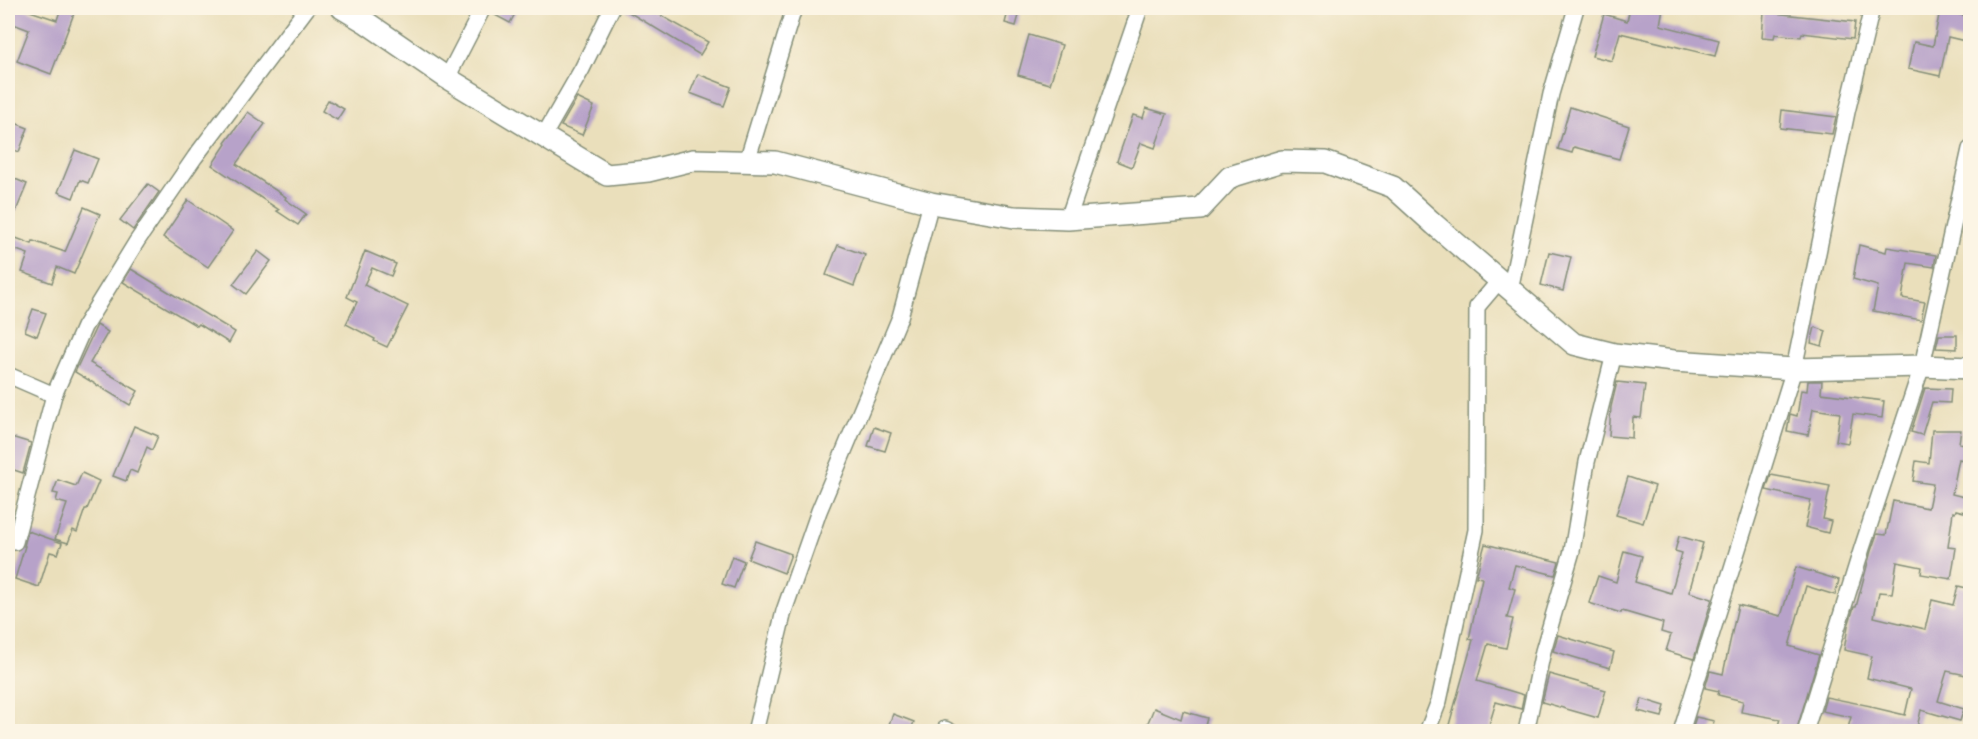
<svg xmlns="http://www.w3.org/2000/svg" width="1978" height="739" font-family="'Balsamiq Sans',sans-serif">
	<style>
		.building { fill: #b7a2c9 }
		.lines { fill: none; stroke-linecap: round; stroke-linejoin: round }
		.street-casing { stroke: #848e78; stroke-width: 18 }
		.secondary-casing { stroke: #848e78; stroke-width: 24 }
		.street { stroke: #fff; stroke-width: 15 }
		.secondary { stroke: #fff; stroke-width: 21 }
	</style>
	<rect width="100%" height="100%" fill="#fcf5e5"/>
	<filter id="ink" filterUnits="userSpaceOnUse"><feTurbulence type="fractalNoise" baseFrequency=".0167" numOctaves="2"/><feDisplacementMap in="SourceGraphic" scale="12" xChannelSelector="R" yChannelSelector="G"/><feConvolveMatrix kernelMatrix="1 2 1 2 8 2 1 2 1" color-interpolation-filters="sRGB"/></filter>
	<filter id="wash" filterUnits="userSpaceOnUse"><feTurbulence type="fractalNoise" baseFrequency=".008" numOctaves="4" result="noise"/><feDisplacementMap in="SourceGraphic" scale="24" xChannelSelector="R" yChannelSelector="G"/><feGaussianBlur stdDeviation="1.35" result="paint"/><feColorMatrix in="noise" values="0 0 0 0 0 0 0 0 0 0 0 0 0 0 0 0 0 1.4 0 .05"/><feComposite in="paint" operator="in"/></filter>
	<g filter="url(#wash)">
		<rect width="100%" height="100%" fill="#eadfbb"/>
		<g id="blocks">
			<g class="building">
				<path d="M8 8H21L57 20 61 8H76L51 74 17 61 29 30 8 22Z"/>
				<path d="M493 8H518L510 23 491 13Z"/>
				<path d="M622 8H648L708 42 700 55Z"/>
				<path d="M1009 8 1020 12 1016 26 1005 23Z"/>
				<path d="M1630 8H1663L1660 25 1719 40 1715 56 1620 33 1612 61 1592 56 1604 14 1627 21Z"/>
				<path d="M1940 10 1970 17 1965 41 1948 37 1940 76 1908 69 1914 42 1933 46Z"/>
				<path d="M1764 12 1855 22 1853 39 1802 33 1801 37 1775 34 1774 38 1762 37Z"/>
				<path d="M1029 35 1062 45 1050 84 1018 75Z"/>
				<path d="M698 74 731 87 724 106 690 93Z"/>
				<path d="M577 98 594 106 582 135 561 126Z"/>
				<path d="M328 100 344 109 337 120 322 111Z"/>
				<path d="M1570 107 1629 126 1619 159 1574 147 1572 153 1558 149Z"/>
				<path d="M1146 108 1167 114 1155 148 1141 143 1132 167 1117 161 1133 115 1143 118Z"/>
				<path d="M1782 110 1836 117 1832 134 1780 128Z"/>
				<path d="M248 112 265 124 236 164 286 197 285 199 306 214 298 225 277 211 279 210 212 165 226 144 225 143Z"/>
				<path d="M15 123 28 128 19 152 8 148V142Z"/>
				<path d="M75 150 98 159 88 183 80 180 73 198 58 192Z"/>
				<path d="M8 176 27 184 8 231Z"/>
				<path d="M148 184 159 192 133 230 120 220Z"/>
				<path d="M188 200 233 231 208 267 163 237Z"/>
				<path d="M84 207 100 214 74 274 57 267 52 283 22 272 28 254 8 247V235L32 244 33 241 65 252Z"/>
				<path d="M838 245 865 255 854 286 826 275Z"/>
				<path d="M1859 245 1886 252 1887 247 1936 255 1934 267 1908 263 1902 298 1925 302 1921 320 1873 311 1878 286 1853 279Z"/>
				<path d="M258 251 271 261 246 294 233 284Z"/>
				<path d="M365 251 396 264 391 276 372 268 364 285 408 306 387 347 374 341 375 339 346 324 357 302 347 297Z"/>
				<path d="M1549 252 1571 257 1563 291 1541 285Z"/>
				<path d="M131 269 235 332 229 343 199 324 197 326 123 282Z"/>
				<path d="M33 309 46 313 37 336 25 331Z"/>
				<path d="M97 325 108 332 90 363 138 391 130 405 75 372Z"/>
				<path d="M1815 327 1826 331 1822 346 1811 343Z"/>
				<path d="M1939 335H1957V349L1936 348Z"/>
				<path d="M1808 381H1822L1821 393 1884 401 1882 418 1853 414 1848 443 1836 441 1840 413 1813 409 1808 435 1787 431 1790 414 1797 416 1801 390 1807 391Z"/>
				<path d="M1617 382 1645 385 1641 418 1633 417 1632 438 1609 436 1611 407Z"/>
				<path d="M1925 388 1951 389 1950 403 1932 402 1922 435 1911 432Z"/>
				<path d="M134 426 158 436 152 450 147 447 137 473 130 470 126 481 113 476Z"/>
				<path d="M874 427 891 433 885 451 868 446Z"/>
				<path d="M1932 430H1961L1959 443 1971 446V462L1959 459 1952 494 1968 498 1964 512 1956 510 1955 513 1953 512 1948 547 1956 548 1951 579 1921 574 1922 567 1897 562 1892 593 1879 592 1874 617 1925 629 1932 600 1953 605 1958 586 1971 589V606L1966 625 1971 626V676L1947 671 1938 701 1964 709 1960 721 1921 710 1916 732H1847L1851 717 1822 711 1826 697 1871 706V707L1905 715 1911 689 1867 678 1872 656 1844 650 1848 626 1854 607H1856L1871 551 1877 534 1886 535 1893 501 1928 508 1933 484 1913 481 1916 461 1929 463Z"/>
				<path d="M8 436 31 443 23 473 8 468Z"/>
				<path d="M82 473 99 481 87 509H85L77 532 73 530 68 543 55 539 67 504 56 501 58 494 53 493 58 480 76 486Z"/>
				<path d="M1771 475 1830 486 1823 519 1831 521 1828 533 1805 527 1811 500 1766 490Z"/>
				<path d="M1628 477 1655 486 1643 523 1616 515Z"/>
				<path d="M28 531 62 543 58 554 50 552 39 587 15 579 25 546H24Z"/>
				<path d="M1679 536 1703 543 1689 592 1712 599 1694 659 1666 651 1671 635 1661 632 1663 623 1622 611 1621 613 1589 603 1598 576 1616 582 1624 551 1642 556 1635 582 1671 593 1682 553 1675 551Z"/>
				<path d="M755 541 791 554 784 573 748 559Z"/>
				<path d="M1485 544 1559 562 1555 575 1515 565 1509 587 1515 589 1507 618 1513 619 1506 648 1488 644 1477 681 1524 695 1521 709 1496 702 1487 732H1447L1473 640 1469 639 1482 578 1476 577Z"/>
				<path d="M732 556 744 561 734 588 722 584Z"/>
				<path d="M1796 567 1839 580 1835 595 1806 586 1789 646 1819 655 1796 732H1776L1780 719 1741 712 1743 701 1718 695 1719 691 1705 688 1710 671 1723 674 1738 605 1781 616Z"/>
				<path d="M1558 635 1614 652 1610 668 1553 651Z"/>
				<path d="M1549 674 1606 690 1598 718 1542 702Z"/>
				<path d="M1642 699 1665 706 1662 717 1638 711Z"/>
				<path d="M1154 708 1181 719 1183 711 1207 718 1204 729 1210 732H1144Z"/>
				<path d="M893 714 914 722 910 732H886Z"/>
				<path d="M1696 717 1714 721 1711 732H1691Z"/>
			</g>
		</g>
	</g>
	<g filter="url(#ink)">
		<use href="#blocks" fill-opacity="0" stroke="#848e78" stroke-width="1.5"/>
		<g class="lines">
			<g class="street-casing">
				<g id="street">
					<path d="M447 78 483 8"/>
					<path d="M543 137 582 69 612 8"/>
					<path d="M747 161 794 8"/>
					<path d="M1068 219 1140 8"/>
					<path d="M1510 290 1551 94 1576 8"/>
					<path d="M8 375 54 395"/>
					<path d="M15 542 54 395 84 327 137 241 195 157 307 8"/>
					<path d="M755 732 784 611 819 511 900 317 931 203"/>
					<path d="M944 732 945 729 951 732"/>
					<path d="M1427 732 1439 701 1476 530 1477 307 1499 281"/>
					<path d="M1526 732 1543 651 1572 551 1587 462 1614 354"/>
					<path d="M1681 732 1794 369 1847 112 1872 8"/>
					<path d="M1805 732 1862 548 1922 366 1970 149"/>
				</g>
			</g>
			<g class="secondary-casing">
				<path id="secondary" d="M342 8 367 23 447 78 607 175 648 171 693 160 775 162 931 203 1014 217 1068 219 1200 209 1230 177 1282 161 1325 162 1393 187 1435 225 1574 344 1614 354 1674 361 1794 369 1922 366 1970 368"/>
			</g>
			<use href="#street" class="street"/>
			<use href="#secondary" class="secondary"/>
		</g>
	</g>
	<rect width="1978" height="739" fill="none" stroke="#fcf5e5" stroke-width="30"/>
</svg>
